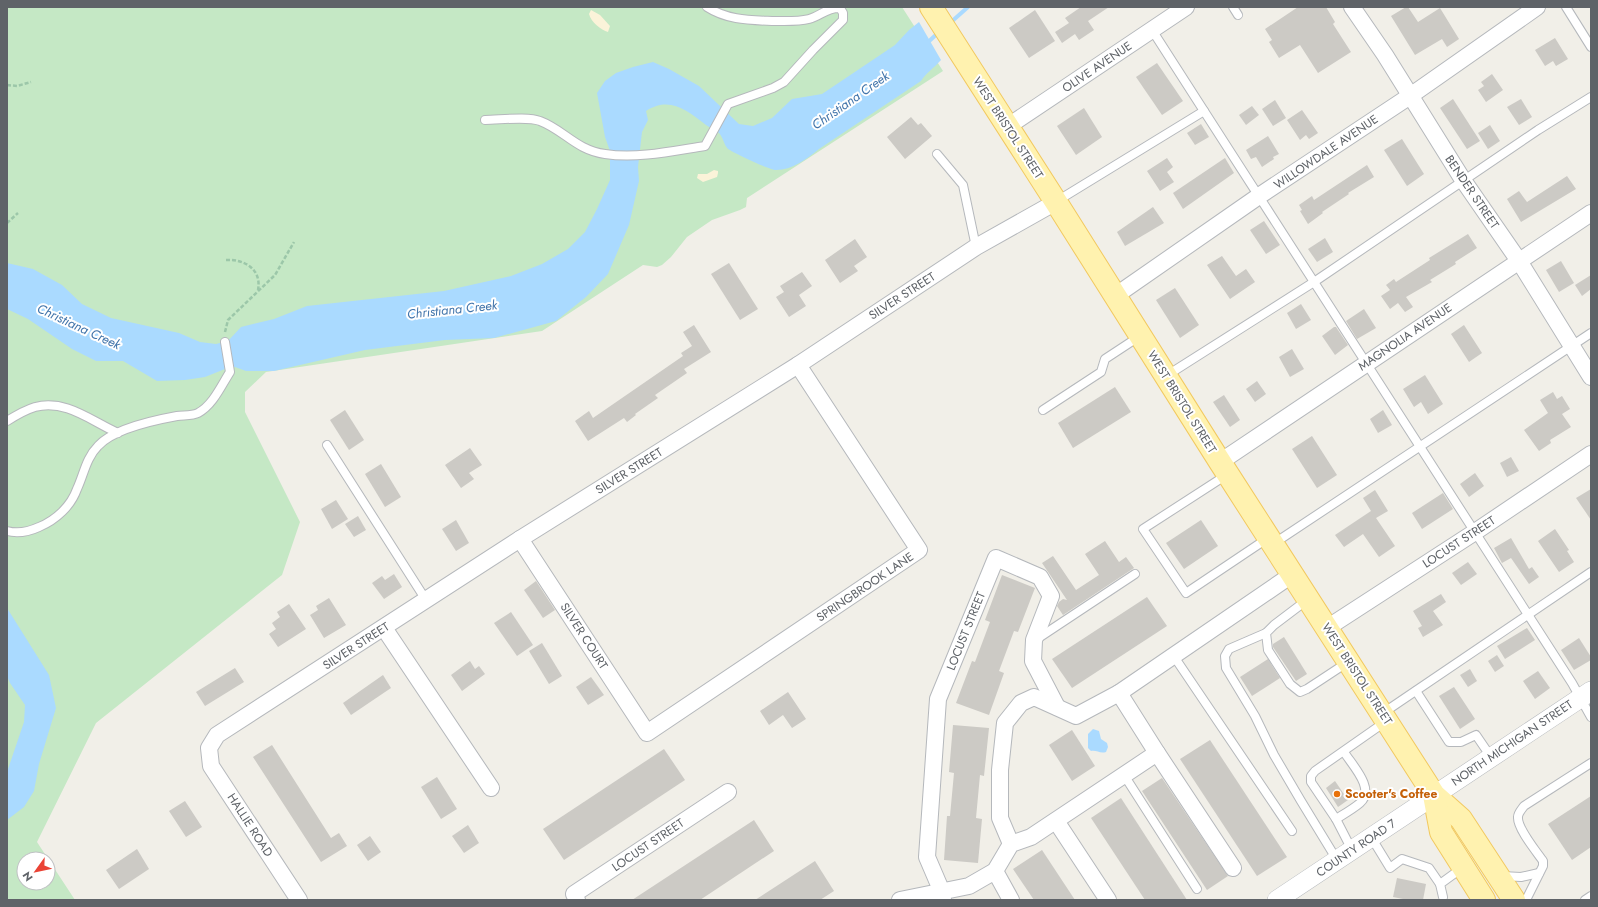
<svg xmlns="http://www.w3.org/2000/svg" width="1598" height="907" font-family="Jost,sans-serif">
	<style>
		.green { fill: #c5e8c5; fill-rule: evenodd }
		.sand { fill: #fbf3d9 }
		.water { fill: #aadaff }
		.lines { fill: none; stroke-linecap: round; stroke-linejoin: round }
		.stream { stroke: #aadaff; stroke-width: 4 }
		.building { fill: #cccac5 }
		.service-casing { stroke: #b5b8bc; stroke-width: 10 }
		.minor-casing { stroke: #b5b8bc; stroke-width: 18 }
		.tertiary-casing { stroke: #b5b8bc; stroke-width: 20 }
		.primary-casing { stroke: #f2c960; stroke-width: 24 }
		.path { stroke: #9cc7a9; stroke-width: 2.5; stroke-dasharray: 4 2; stroke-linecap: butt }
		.service { stroke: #fff; stroke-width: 8 }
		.minor { stroke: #fff; stroke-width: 16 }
		.tertiary { stroke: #fff; stroke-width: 19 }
		.primary { stroke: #fff2af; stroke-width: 22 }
		.food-dot { fill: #e8710a; stroke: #fff; stroke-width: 1.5 }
		.labels { text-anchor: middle; stroke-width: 4; stroke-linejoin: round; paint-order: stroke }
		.street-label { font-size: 12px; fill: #5f6368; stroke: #fff }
		.food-label { font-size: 12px; font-weight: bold; fill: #c56008; stroke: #fff; text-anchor: start }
		.water-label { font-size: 13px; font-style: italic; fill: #4174aa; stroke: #fff }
	</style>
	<rect width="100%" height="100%" fill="#f1efe8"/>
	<path class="green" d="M7 7H902L943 71 747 198 746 207 740 210 712 220 687 237 671 257 662 265 657 267 643 265 542 331 266 372 245 392V412L300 522 282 575 96 723 37 842 75 900H7ZM24 859H48V883H24Z"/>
	<g class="sand">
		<path d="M591 10 600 15 610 26 608 32C601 30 591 22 589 14Z"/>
		<path d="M714 170 718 171V173L717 177 703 182 697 178 698 174H707Z"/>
	</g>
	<g class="water">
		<path d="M919 22 941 60C934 68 927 72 921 81L819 149C807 159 792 170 776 170 769 170 734 153 728 149 724 145 723 137 719 133 715 130 710 128 706 125 686 110 670 96 646 111L648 120 642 132 638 167 639 181 629 225 608 274 586 297 556 321 494 338 445 340 365 350 274 371H246L235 367 225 369 205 377 185 380 157 381 123 361H96L72 349 28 319 7 309V263L33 269 62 285 82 304 111 318 179 333 200 342 216 344 228 341 241 327 274 319 307 306 444 291 511 276 542 264 568 249 585 232 597 209 610 180V151L605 137 597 93 605 81 616 73 633 67 653 62 669 69 699 86 739 124 753 126 772 118 792 99 822 94 895 45 909 30Z"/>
		<path d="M7 608 49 675 56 708 39 764 34 791 24 807 7 820V772L24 722 25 705 10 683 7 676Z"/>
		<path d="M1093 729 1099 731 1101 739 1107 743 1108 747 1106 752C1100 754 1097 750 1091 751L1088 748V734Z"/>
	</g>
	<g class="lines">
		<g class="stream">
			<path d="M950 23 968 7"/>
			<path d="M926 44 939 32"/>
		</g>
	</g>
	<g class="building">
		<path d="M1081 7H1109L1088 21 1094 30 1079 40 1075 34 1062 43 1055 32 1069 23 1065 18Z"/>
		<path d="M1298 7H1326L1335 22 1333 24 1351 52 1318 73 1300 45 1279 58 1269 42 1272 40 1265 29Z"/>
		<path d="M1406 7H1408L1418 22 1440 8 1459 39 1447 47 1442 39 1415 55 1391 16Z"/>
		<path d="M1035 10 1055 41 1029 58 1009 28Z"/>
		<path d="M1555 38 1568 59 1556 66 1553 61 1545 66 1535 50Z"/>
		<path d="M1157 63 1183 101 1162 115 1136 77Z"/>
		<path d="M1492 74 1503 90 1486 102 1478 90 1484 86 1481 82Z"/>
		<path d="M1453 99 1480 141 1467 149 1440 108Z"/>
		<path d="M1521 99 1532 117 1519 125 1507 107Z"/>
		<path d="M1275 100 1286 118 1273 126 1262 109Z"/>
		<path d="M1252 106 1259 115 1246 125 1239 115Z"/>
		<path d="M1084 108 1102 137 1076 155 1057 126Z"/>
		<path d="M1302 110 1318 133 1309 139 1306 135 1300 140 1287 120Z"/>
		<path d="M911 117 918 125 921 123 932 136 905 159 887 137Z"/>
		<path d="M1201 124 1209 137 1195 145 1187 133Z"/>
		<path d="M1490 125 1500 141 1488 149 1478 133Z"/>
		<path d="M1268 136 1279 154 1273 157 1274 159 1262 167 1256 157 1251 159 1246 150Z"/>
		<path d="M1402 139 1424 174 1407 186 1384 150Z"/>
		<path d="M1167 158 1173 167 1167 172 1174 182 1160 191 1147 171Z"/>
		<path d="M1225 158 1234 173 1183 209 1173 193Z"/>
		<path d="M1367 165 1374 177 1348 193 1349 194 1322 212 1323 213 1308 224 1300 211 1302 210 1299 205 1312 196 1314 200Z"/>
		<path d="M1567 176 1576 189 1521 222 1507 199 1519 191 1527 202Z"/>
		<path d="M1153 207 1164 223 1125 246 1117 232Z"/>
		<path d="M1264 221 1280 245 1266 254 1250 230Z"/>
		<path d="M1468 234 1477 248 1455 262 1456 264 1430 280 1432 282 1406 297 1413 307 1405 312 1398 303 1390 309 1381 296 1390 290 1386 285 1394 279 1396 282 1430 260 1429 258Z"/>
		<path d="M1325 238 1333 252 1317 262 1308 249Z"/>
		<path d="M855 239 867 257 854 266 858 271 840 283 825 260Z"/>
		<path d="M1222 256 1236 276 1246 269 1255 282 1230 299 1207 265Z"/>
		<path d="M1561 261 1574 283 1559 292 1546 270Z"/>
		<path d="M729 263 758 309 740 320 711 274Z"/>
		<path d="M802 272 812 286 799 295 806 306 789 317 776 297 784 292 780 286Z"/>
		<path d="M1591 275V289L1582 296 1575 285Z"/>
		<path d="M1175 288 1199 325 1180 338 1156 300Z"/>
		<path d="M1301 304 1311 320 1296 329 1287 313Z"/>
		<path d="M1364 309 1376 328 1357 339 1346 321Z"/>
		<path d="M694 325 711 352 684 369 687 373 655 395 658 398 635 414 636 415 627 422 624 418 588 441 575 421 589 411 593 418 683 356 681 353 692 346 683 332Z"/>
		<path d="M1464 325 1482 353 1469 362 1451 334Z"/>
		<path d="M1334 327H1336L1348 345 1335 355 1322 336Z"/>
		<path d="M1292 349 1304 369 1290 377 1279 357Z"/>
		<path d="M1425 375 1443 404 1428 414 1421 402 1414 407 1403 389Z"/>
		<path d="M1257 381 1266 394 1255 402 1246 389Z"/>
		<path d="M1115 387 1131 412 1073 448 1058 423Z"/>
		<path d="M1553 392 1557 399 1562 396 1570 409 1562 414 1571 427 1550 440 1551 443 1539 451 1524 430 1548 413 1540 400Z"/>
		<path d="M1224 395 1240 420 1230 427 1213 402Z"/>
		<path d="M345 410 364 440 349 450 330 420Z"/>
		<path d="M1383 410 1392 425 1378 433 1370 419Z"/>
		<path d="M1312 436 1337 475 1317 488 1292 449Z"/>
		<path d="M470 448 482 465 469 473 474 479 461 488 445 465Z"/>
		<path d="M1511 457 1519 471 1507 477 1500 463Z"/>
		<path d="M381 464 401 497 385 507 365 474Z"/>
		<path d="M1475 473 1484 486 1469 497 1460 484Z"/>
		<path d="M1591 489V520L1576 498Z"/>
		<path d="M1375 490 1388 511 1376 518 1395 546 1379 557 1363 534 1344 547 1335 535 1371 511 1363 498Z"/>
		<path d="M1443 493 1453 509 1422 529 1412 513Z"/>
		<path d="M336 500 348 519 332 529 321 509Z"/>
		<path d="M358 516 366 530 354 537 345 524Z"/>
		<path d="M456 520 469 543 456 551 442 529Z"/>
		<path d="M1201 520 1218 546 1184 569 1166 543Z"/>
		<path d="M1555 529 1569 550 1567 551 1574 562 1559 572 1538 541Z"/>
		<path d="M1511 538 1529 569 1532 567 1539 577 1529 584 1511 558 1502 563 1494 548Z"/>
		<path d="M1105 541 1119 562 1126 557 1134 568 1063 615 1057 606 1059 602 1063 599 1067 600 1042 563 1053 556 1076 590 1099 575 1085 554Z"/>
		<path d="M1468 562 1477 574 1461 585 1452 573Z"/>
		<path d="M394 574 402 587 384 599 372 583 382 576 385 580Z"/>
		<path d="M1002 575 1035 588 1018 632 1014 631 999 671 1004 673 989 715 956 703 972 661 975 662 990 622 985 620Z"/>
		<path d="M536 581 555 610 543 618 524 590Z"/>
		<path d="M1441 594 1446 602 1433 611 1443 625 1423 637 1418 628 1422 626 1413 611Z"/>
		<path d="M1147 597 1167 626 1072 688 1052 659Z"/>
		<path d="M329 598 346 625 324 638 310 615 318 610 316 606Z"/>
		<path d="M289 604 306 629 278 647 269 634 276 629 272 623 280 617 277 612Z"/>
		<path d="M511 612 533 645 517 656 494 623Z"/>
		<path d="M1527 628 1535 640 1505 659 1497 646Z"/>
		<path d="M1284 637 1307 674 1296 681 1273 647V644Z"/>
		<path d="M1579 638 1591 657V660L1574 670 1561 650Z"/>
		<path d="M542 643 562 676 549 684 529 651Z"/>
		<path d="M1497 655 1504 666 1495 672 1488 661Z"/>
		<path d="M1268 659 1280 678 1252 696 1240 677Z"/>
		<path d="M470 661 475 669 479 666 485 674 462 691 451 675Z"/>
		<path d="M235 668 244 682 205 706 196 692Z"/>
		<path d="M1470 669 1477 681 1468 687 1460 675Z"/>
		<path d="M1538 671 1550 688 1535 699 1523 681Z"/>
		<path d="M383 675 391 688 351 715 343 703Z"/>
		<path d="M591 677 604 695 588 705 576 687Z"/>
		<path d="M1454 687 1475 719 1460 729 1439 696Z"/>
		<path d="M788 692 806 719 792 728 783 715 769 725 760 711Z"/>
		<path d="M953 725 989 728 984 776 980 775 976 818 982 819 978 863 944 860 947 816H950L954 773 949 772Z"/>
		<path d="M1072 730 1095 766 1072 781 1049 745Z"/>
		<path d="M1210 740 1287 857 1257 876 1180 759Z"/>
		<path d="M272 745 331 838 339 833 347 846 321 862 253 757Z"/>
		<path d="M664 749 685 780 564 860 543 829Z"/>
		<path d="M437 777 457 809 441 819 421 787Z"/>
		<path d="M1162 778 1228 876 1207 890 1142 791Z"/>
		<path d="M1335 781 1348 800 1338 807 1326 788Z"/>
		<path d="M1591 796V847L1572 860 1548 824Z"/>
		<path d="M1121 798 1187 900H1145L1091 818Z"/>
		<path d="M185 801 202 827 186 837 169 811Z"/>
		<path d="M754 820 774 851 700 900H632Z"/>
		<path d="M468 825 479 843 464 853 452 836Z"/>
		<path d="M370 836 381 852 368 861 357 845Z"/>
		<path d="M137 849 149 869 119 889 106 870Z"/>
		<path d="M1042 850 1075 900H1034L1013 869Z"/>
		<path d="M815 861 834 891 820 900H755Z"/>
		<path d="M1397 878 1426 884 1423 900H1408L1393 897Z"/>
	</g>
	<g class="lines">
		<g class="service-casing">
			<g id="service">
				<path d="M1233 7 1238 15"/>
				<path d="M1566 7 1591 47"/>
				<path d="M1204 111 1572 683 1591 717"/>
				<path d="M485 120C499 120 528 116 540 121 564 130 576 150 605 154 637 159 673 151 705 146L728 104 773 88 784 82 813 50 843 20V13L840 8C828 7 820 16 809 19 797 22 784 21 772 21 749 20 727 20 707 7"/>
				<path d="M937 154 963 185 976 247"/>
				<path d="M1057 201 1204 111 1152 30"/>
				<path d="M1166 376 1314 282 1538 130 1591 97"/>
				<path d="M1043 410 1101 372 1105 359 1140 336"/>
				<path d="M7 421C15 416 25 410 35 407 66 399 91 421 118 433"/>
				<path d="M327 445 426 600"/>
				<path d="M1228 474 1143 529 1186 593 1268 538"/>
				<path d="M7 531C18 534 28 532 39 527 56 520 71 506 77 489 84 474 86 458 98 446 113 429 155 420 177 416 183 415 192 416 198 413 213 405 221 386 230 372L225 342"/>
				<path d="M1273 544 1591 333"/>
				<path d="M1307 600 1274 625 1266 633 1268 650 1290 684 1300 692 1307 689 1348 662"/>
				<path d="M1266 633 1229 649 1225 656 1226 668 1255 716 1274 755 1301 801 1337 860"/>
				<path d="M1037 639 1135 574"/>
				<path d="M1173 655 1292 831"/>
				<path d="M1416 691 1449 742H1461L1476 735 1491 757"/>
				<path d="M1383 713 1591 572"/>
				<path d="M1124 775 1197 889"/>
				<path d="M1336 819C1344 814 1353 809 1360 803 1376 789 1352 765 1344 752"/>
				<path d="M1371 837 1390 868 1402 859 1429 868 1440 884"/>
				<path d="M1352 850 1336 819 1311 782V776L1315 771 1385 722"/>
				<path d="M1502 876 1521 877 1539 873"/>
				<path d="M1443 897 1440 884 1462 868"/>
				<path d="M1526 900 1543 866V861C1536 851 1517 828 1518 817 1518 813 1522 809 1524 806L1591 763"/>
				<path d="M1585 900 1591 896"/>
			</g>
		</g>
		<g class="minor-casing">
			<g id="minor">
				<path d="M1352 7 1385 55 1463 180 1519 261 1591 377"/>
				<path d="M1007 127 1186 7"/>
				<path d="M1115 296 1259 196 1410 96 1537 7"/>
				<path d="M1220 462 1591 213"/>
				<path d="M520 539 647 733 919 550 798 365"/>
				<path d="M384 628 491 788"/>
				<path d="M1327 628 1475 532 1591 454"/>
				<path d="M1157 753 1233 868"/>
				<path d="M1056 821 1108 900"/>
				<path d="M1011 844 1000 818V770L1005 723 1021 703 1034 697 1076 716 1119 693"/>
				<path d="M995 871 1011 900"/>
				<path d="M299 900 211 766 209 748 217 735 520 539 798 365 976 247 1056 202"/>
				<path d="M577 900 574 894 728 792"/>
				<path d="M900 900 969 886 995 871 1011 844 1031 837 1157 753 1119 693 1293 574"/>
				<path d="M943 900 942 892 927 857 938 699 996 558 1040 577 1051 596 1034 640 1033 661 1057 707"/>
			</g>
		</g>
		<g class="tertiary-casing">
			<path id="tertiary" d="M1277 900 1591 691"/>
		</g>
		<g class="primary-casing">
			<g id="primary">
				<path d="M931 7 1056 202 1220 462 1434 795 1461 819 1514 900"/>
				<path d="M1434 795 1441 832 1484 900"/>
			</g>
		</g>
		<g class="path">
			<path d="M7 85 17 86 31 82"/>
			<path d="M7 223 18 213"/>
			<path d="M226 260C244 259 262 269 258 290"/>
			<path d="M225 332 228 320 275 275 294 242"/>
		</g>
		<use href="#service" class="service"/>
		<use href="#minor" class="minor"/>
		<use href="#tertiary" class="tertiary"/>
		<use href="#primary" class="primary"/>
	</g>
	<circle class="food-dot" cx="1337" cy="794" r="4"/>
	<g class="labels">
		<g class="street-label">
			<text transform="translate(1097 67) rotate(-34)" y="4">OLIVE AVENUE</text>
			<text transform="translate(1008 128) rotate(57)" y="4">WEST BRISTOL STREET</text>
			<text transform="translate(1326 152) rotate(-34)" y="4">WILLOWDALE AVENUE</text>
			<text transform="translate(1472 192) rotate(56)" y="4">BENDER STREET</text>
			<text transform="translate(902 296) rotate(-33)" y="4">SILVER STREET</text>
			<text transform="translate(1405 337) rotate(-34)" y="4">MAGNOLIA AVENUE</text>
			<text transform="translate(1182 402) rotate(58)" y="4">WEST BRISTOL STREET</text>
			<text transform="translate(629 471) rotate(-32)" y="4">SILVER STREET</text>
			<text transform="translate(1459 542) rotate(-33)" y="4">LOCUST STREET</text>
			<text transform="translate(865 587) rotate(-34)" y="4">SPRINGBROOK LANE</text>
			<text transform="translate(966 631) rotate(-68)" y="4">LOCUST STREET</text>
			<text transform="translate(584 636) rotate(57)" y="4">SILVER COURT</text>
			<text transform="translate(356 646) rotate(-33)" y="4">SILVER STREET</text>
			<text transform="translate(1357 674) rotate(57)" y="4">WEST BRISTOL STREET</text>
			<text transform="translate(1512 743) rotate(-34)" y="4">NORTH MICHIGAN STREET</text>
			<text transform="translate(250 825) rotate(57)" y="4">HALLIE ROAD</text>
			<text transform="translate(648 845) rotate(-34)" y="4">LOCUST STREET</text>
			<text transform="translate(1356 848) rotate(-34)" y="4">COUNTY ROAD 7</text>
		</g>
		<g class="food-label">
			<text x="1345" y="798">Scooter's Coffee</text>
		</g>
		<g class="water-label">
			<text transform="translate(850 100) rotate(-35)" y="5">Christiana Creek</text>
			<text transform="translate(452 309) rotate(-6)" y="5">Christiana Creek</text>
			<text transform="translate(79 326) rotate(25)" y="5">Christiana Creek</text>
		</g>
	</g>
	<rect width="1598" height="907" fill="none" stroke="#5f6368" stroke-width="16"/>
	<g transform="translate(36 871) rotate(237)"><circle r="19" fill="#ffffff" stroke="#bfc1c3"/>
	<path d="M0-3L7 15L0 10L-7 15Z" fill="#ea4335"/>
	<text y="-6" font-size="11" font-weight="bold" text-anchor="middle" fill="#5f6368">N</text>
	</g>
</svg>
